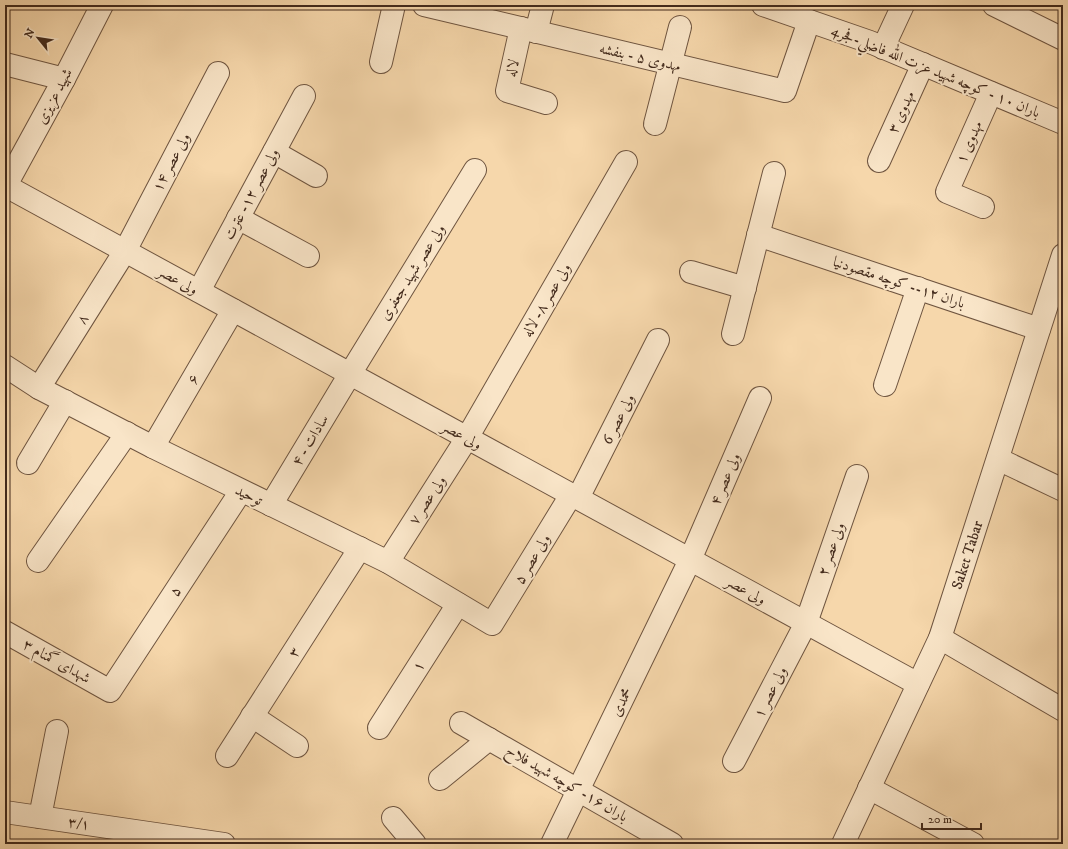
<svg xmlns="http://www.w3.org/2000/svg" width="1068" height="849" font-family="'IM FELL DW Pica',Amiri,serif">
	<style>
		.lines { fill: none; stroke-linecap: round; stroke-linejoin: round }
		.minor-casing { stroke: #6f5540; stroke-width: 24 }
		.minor { stroke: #f9e5c8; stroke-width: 22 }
		.labels { text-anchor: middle; stroke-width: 4; stroke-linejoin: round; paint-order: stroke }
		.street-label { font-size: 15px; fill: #422a1c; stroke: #f9e5c8 }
	</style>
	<rect width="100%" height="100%" fill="#f6d7ab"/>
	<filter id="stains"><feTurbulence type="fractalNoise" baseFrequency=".005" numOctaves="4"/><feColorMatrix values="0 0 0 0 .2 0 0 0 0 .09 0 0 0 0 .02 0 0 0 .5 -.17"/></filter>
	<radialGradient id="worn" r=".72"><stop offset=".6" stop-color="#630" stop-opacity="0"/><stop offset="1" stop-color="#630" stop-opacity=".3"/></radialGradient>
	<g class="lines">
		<g class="minor-casing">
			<g id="minor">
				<path d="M424 5 785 91 809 21"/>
				<path d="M763 5 870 42 1063 123"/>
				<path d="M994 5 1063 39"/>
				<path d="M521 28 507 91 546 103"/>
				<path d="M536 32 543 5"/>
				<path d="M883 48 903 5"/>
				<path d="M381 62 394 5"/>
				<path d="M5 64 64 79"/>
				<path d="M655 124 680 27"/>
				<path d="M274 152 316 176"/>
				<path d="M879 161 923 64"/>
				<path d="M6 186 918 684"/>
				<path d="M5 187 64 79 102 5"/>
				<path d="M983 207 947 192 991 93"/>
				<path d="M238 218 308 256"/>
				<path d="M758 235 1039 329"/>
				<path d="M691 272 745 288"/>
				<path d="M199 291 304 96"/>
				<path d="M733 334 774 173"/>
				<path d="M5 366 39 388 153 447 388 562 492 624 571 495"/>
				<path d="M885 385 918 288"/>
				<path d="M39 388 125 251 218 73"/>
				<path d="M153 447 233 310"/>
				<path d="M998 459 1063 490"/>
				<path d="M28 463 65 401"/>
				<path d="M578 498 658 340"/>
				<path d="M271 505 350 374 475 170"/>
				<path d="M38 561 127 433"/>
				<path d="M388 562 467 438 626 162"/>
				<path d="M5 632 110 691 241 491"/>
				<path d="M940 638 1063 710"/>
				<path d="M252 716 297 746"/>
				<path d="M461 723 672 844"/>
				<path d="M379 728 458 604"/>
				<path d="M227 756 360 548"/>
				<path d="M734 761 806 623 857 476"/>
				<path d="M440 779 489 739"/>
				<path d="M869 788 973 844"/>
				<path d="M5 812 224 844"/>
				<path d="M40 817 57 731"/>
				<path d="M393 818 415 844"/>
				<path d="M552 844 690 560 760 398"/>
				<path d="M843 844 940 638 1063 255"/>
			</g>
		</g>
		<use href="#minor" class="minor"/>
	</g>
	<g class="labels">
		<g class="street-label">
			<text transform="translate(640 57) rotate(13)" y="5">مهدوی ۵ - بنفشه</text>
			<text transform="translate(512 68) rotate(-78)" y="5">لاله</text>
			<text transform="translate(936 71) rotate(22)" y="5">باران ۱۰ - كوچه شهيد عزت الله فاضلي-فجر4</text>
			<text transform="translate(54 96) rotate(-62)" y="5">شهید عزیزی</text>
			<text transform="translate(901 112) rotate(-65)" y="5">مهدوی ۳</text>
			<text transform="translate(969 142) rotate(-66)" y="5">مهدوی ۱</text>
			<text transform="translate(171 162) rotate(-62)" y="5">ولی عصر ۱۴</text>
			<text transform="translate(251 194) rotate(-62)" y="5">ولی عصر ۱۲- عترت</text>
			<text transform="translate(412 272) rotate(-58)" y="5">ولی عصر شهید جعفری</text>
			<text transform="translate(178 280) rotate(29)" y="5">ولی عصر</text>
			<text transform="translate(899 282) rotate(18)" y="5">باران ۱۲-- كوچه مقصودنيا</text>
			<text transform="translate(546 300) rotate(-60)" y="5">ولی عصر ۸- لاله</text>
			<text transform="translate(82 319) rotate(-58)" y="5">۸</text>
			<text transform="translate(193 379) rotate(-59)" y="5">۶</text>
			<text transform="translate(618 419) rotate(-63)" y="5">ولی عصر 6</text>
			<text transform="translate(462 435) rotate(29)" y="5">ولی عصر</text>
			<text transform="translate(310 440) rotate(-59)" y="5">۴ - سادات</text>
			<text transform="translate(725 479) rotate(-67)" y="5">ولی عصر ۴</text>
			<text transform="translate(249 495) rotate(26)" y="5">توحید</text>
			<text transform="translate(427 500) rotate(-57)" y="5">ولی عصر ۷</text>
			<text transform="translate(831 549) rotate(-71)" y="5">ولی عصر ۲</text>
			<text transform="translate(967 555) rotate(-72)" y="5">Saket Tabar</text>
			<text transform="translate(532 559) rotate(-59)" y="5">ولی عصر ۵</text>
			<text transform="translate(746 590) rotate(29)" y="5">ولی عصر</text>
			<text transform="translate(175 591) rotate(-57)" y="5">۵</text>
			<text transform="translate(294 652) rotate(-57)" y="5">۳</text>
			<text transform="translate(57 661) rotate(29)" y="5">شهدای گمنام ۳</text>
			<text transform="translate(418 666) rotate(-58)" y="5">۱</text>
			<text transform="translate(770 692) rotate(-63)" y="5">ولی عصر ۱</text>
			<text transform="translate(621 702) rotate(-64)" y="5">محمدی</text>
			<text transform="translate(567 783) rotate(30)" y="5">باران ۱۶- کوچه شهید فلاح</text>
			<text transform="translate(79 823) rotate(8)" y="5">۳/۱</text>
		</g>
	</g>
	<rect width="1068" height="849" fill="none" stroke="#f6d7ab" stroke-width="20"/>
	<rect x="6" y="6" width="1056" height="837" fill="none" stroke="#422a1c" stroke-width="2"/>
	<rect x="10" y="10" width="1048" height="829" fill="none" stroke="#422a1c"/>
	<g transform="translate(38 38) rotate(300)" stroke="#f9e5c8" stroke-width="3" paint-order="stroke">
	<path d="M0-3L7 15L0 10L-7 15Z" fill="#422a1c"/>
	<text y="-6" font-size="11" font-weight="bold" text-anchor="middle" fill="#422a1c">N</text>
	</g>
	<path d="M922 823v6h59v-6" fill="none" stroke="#422a1c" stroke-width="2"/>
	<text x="928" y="823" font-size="12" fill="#422a1c" stroke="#f9e5c8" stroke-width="3" paint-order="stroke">20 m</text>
	<rect width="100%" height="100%" filter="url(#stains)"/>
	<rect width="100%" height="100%" fill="url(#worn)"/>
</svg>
